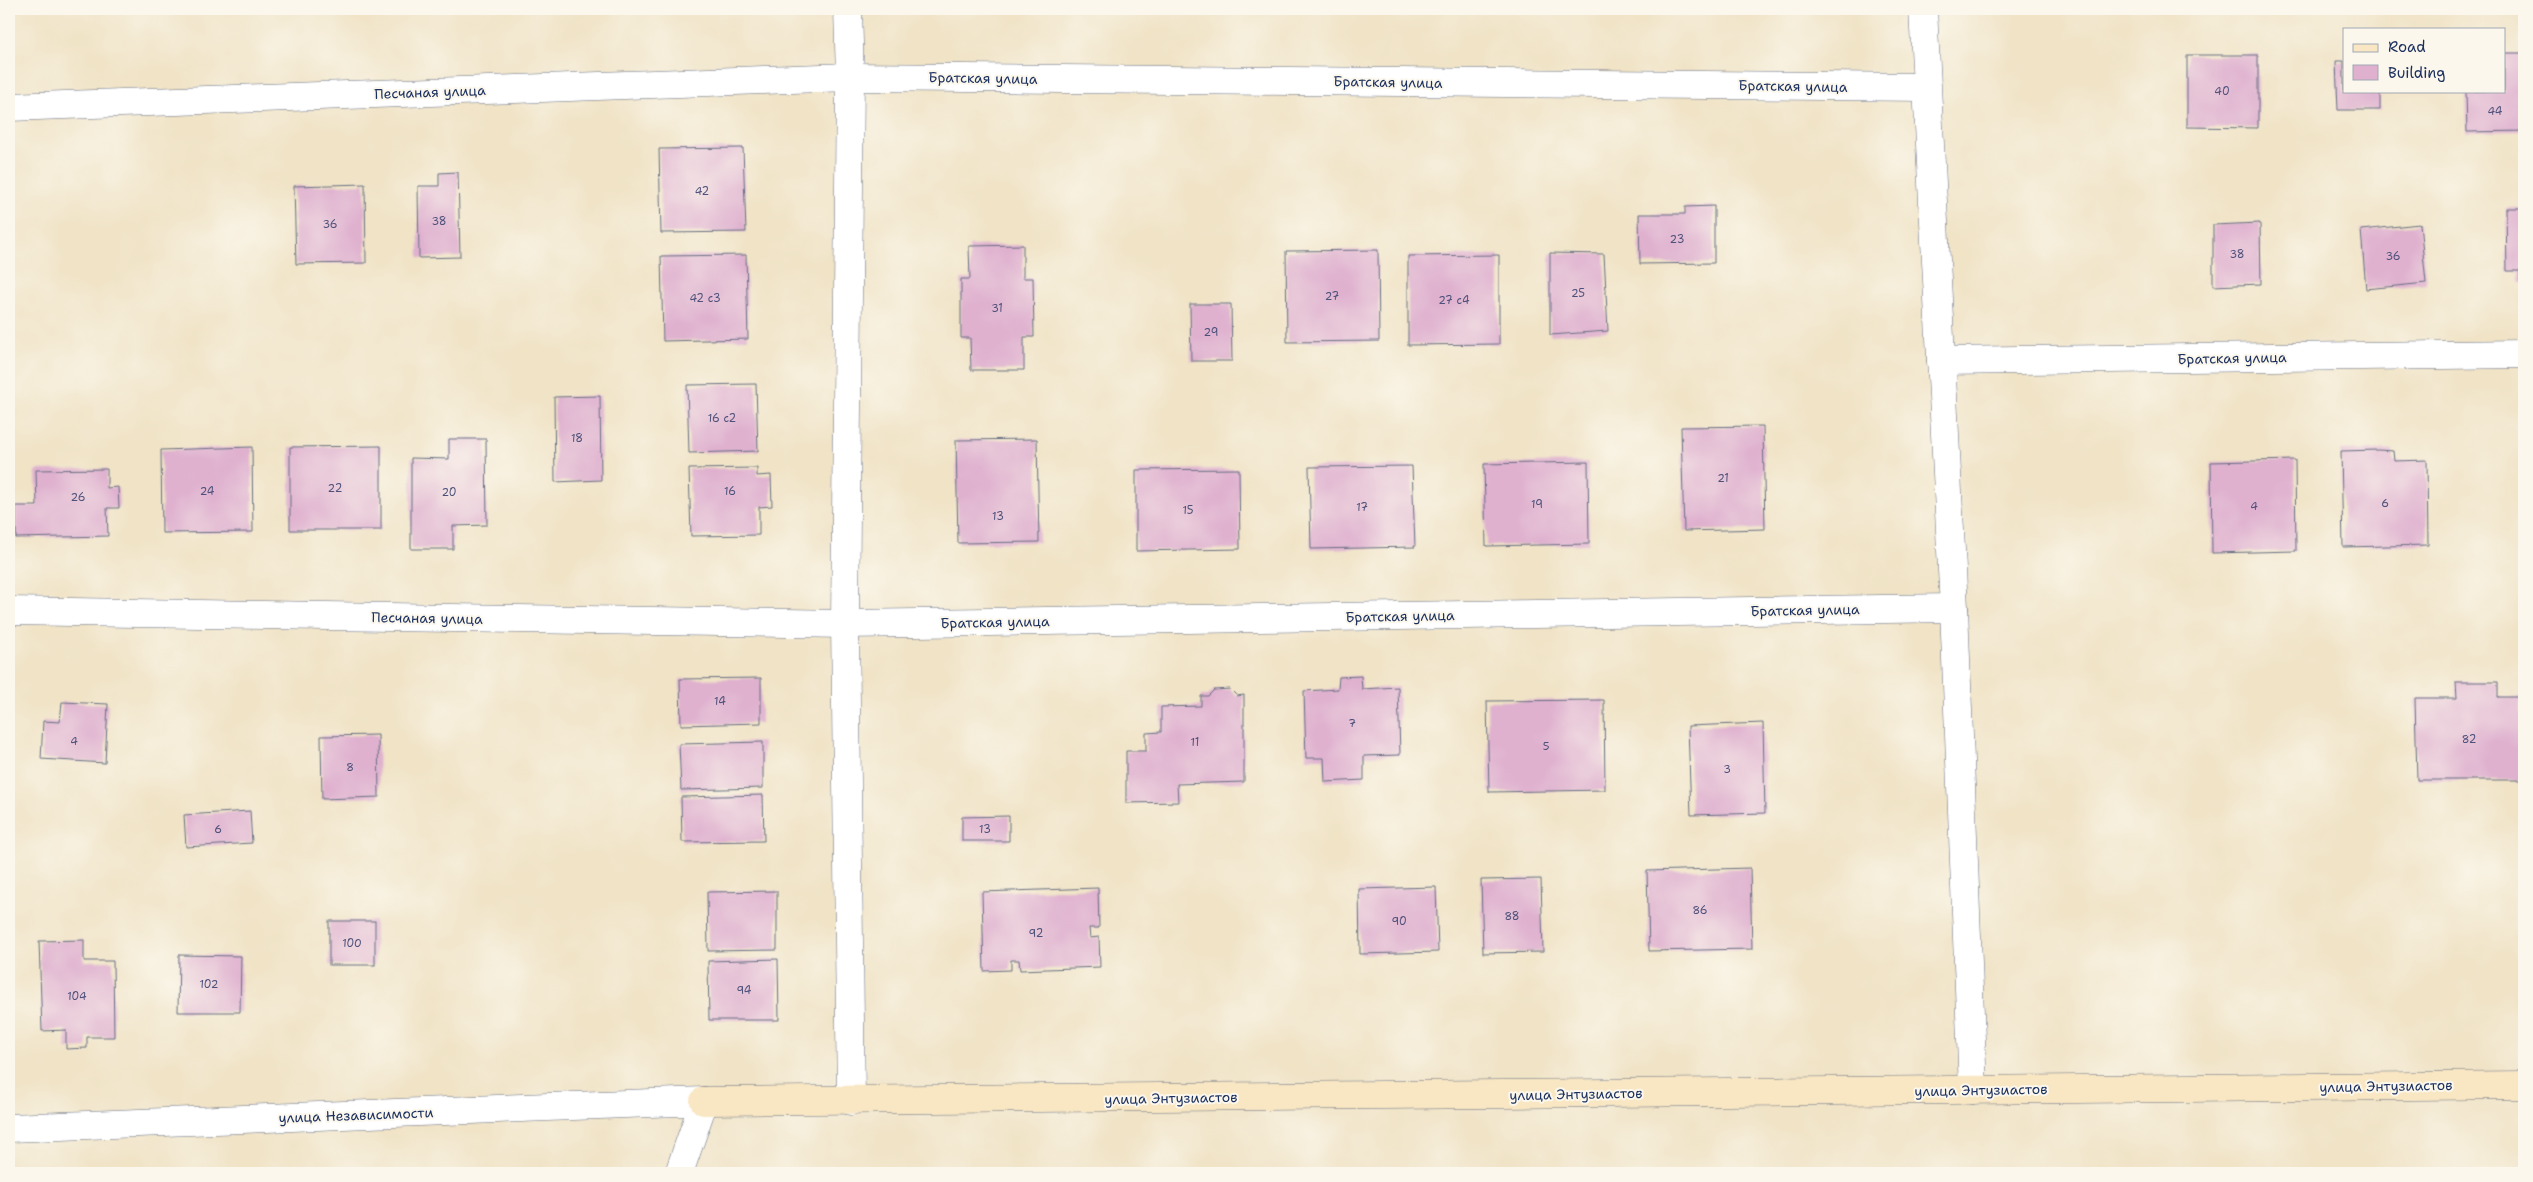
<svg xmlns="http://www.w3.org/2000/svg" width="2533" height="1182" font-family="'Shantell Sans',sans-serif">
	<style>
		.building { fill: #dfb1cf }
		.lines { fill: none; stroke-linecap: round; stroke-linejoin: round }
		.street-casing { stroke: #666e82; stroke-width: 29 }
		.secondary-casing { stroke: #666e82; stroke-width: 29 }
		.street { stroke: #fff; stroke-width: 28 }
		.secondary { stroke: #f9e7c3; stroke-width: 28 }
		.labels { text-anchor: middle; stroke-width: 4; stroke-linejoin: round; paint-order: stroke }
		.number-label { font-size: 11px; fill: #4c507a }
		.street-label { font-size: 14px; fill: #1b2f5e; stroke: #fbf7ec }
	</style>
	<rect width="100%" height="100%" fill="#fbf7ec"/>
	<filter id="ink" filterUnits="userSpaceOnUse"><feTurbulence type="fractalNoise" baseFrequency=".02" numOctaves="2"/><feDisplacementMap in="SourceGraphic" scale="10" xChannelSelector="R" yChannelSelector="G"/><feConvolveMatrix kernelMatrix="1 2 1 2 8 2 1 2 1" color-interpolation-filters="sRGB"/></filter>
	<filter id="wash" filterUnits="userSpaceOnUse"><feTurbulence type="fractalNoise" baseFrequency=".0096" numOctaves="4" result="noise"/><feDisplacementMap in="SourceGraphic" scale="20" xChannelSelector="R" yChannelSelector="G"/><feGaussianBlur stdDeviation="1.12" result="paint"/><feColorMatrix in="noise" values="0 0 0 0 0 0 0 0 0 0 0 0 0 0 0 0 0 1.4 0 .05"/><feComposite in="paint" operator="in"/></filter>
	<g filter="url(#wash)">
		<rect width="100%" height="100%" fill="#f0e3c6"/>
		<g id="blocks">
			<g class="building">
				<path d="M2504 53H2524V131L2467 132 2466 91H2504Z"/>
				<path d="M2187 55H2258V128L2187 127Z"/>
				<path d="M2336 61H2344V91H2380V110H2338Z"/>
				<path d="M743 148 746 232 661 233 659 149Z"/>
				<path d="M458 172 460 257 419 258 418 186H439V173Z"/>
				<path d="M365 184 366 263 296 264 294 186Z"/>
				<path d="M1714 206V263L1640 264 1639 214H1685V207Z"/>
				<path d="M2506 208H2524V282H2520V271H2507Z"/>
				<path d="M2260 223 2261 284 2213 286V225Z"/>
				<path d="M2420 224 2426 283 2366 289 2361 230Z"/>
				<path d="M1023 245V278H1033L1034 337H1024V370H971L970 338H961V279H970L969 246Z"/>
				<path d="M1378 250 1379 341 1287 342 1286 251Z"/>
				<path d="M1550 253 1604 254 1608 331 1550 335Z"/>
				<path d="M746 255 748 339 663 341 661 256Z"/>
				<path d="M1499 255V344L1408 345V256Z"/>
				<path d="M1190 304H1231L1232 361H1191Z"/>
				<path d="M756 384 758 451 689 453 687 385Z"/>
				<path d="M600 396 601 480 555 482 554 397Z"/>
				<path d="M1763 426 1765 529 1684 531 1681 427Z"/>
				<path d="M449 439H486L487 525 453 526V549H411V458L449 459Z"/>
				<path d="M1037 439 1039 542 958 543 956 440Z"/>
				<path d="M381 446V530H290V447Z"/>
				<path d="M252 447 253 532 162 533 161 450Z"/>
				<path d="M2378 450 2393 451 2394 461 2427 460 2428 545 2343 547 2341 451Z"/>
				<path d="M2295 460 2296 551 2212 553 2211 462Z"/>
				<path d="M1588 462 1589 544 1486 546 1484 464Z"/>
				<path d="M1412 466 1415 547 1311 549 1309 467Z"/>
				<path d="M757 468V476L771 475 772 506 759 507V535L691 536 689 469Z"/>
				<path d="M107 469V488L118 487 119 508H107L108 536 16 538V506H37L36 470Z"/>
				<path d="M1239 469 1240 549 1136 551V470Z"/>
				<path d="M1361 676 1362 689 1398 687 1400 755 1364 756V780L1325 782 1324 758H1306L1304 691 1338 689 1339 677Z"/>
				<path d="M761 678V723L681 725 680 679Z"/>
				<path d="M2456 682H2498V697H2521L2522 780H2417L2415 698H2457Z"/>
				<path d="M1230 689 1237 696 1244 695V782L1177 784 1178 802 1126 803V751H1146V733L1161 732V707L1201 706V696H1208L1214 690Z"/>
				<path d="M1604 700 1605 790 1489 792 1487 701Z"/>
				<path d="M62 702 108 704 105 763 41 759 43 721 60 722Z"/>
				<path d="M1763 723 1765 813 1691 815 1688 726Z"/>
				<path d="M378 735 379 797 322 799 321 736Z"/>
				<path d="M763 742V788L681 790 679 744Z"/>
				<path d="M763 795 764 841 682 842 681 797Z"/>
				<path d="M250 811 252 843 186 847 184 815Z"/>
				<path d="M1009 816V841H962V817Z"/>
				<path d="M1750 868 1752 949 1649 951 1647 871Z"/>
				<path d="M1541 879 1543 952 1483 953 1481 880Z"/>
				<path d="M1436 887 1438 952 1360 954 1359 889Z"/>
				<path d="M1098 888 1099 928H1089L1090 938 1099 937 1100 967 1020 970 1019 960H1011V970L984 971 982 892Z"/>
				<path d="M777 891V950L708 951 707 892Z"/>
				<rect x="329" y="921" width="46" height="44"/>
				<path d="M84 940V961H113L114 1037H87V1048L66 1049V1030L42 1031 39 941Z"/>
				<path d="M179 955 241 956 240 1012H178Z"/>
				<path d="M778 959 779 1020H709L708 961Z"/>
			</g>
		</g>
	</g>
	<g filter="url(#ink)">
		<use href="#blocks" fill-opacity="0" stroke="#666e82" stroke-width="1"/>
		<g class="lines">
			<g class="street-casing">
				<g id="street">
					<path d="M848 9 850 77 845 624 851 1101"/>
					<path d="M1923 9 1954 608 1973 1090"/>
					<path d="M9 107 850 77 1925 87"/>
					<path d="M1941 361 2524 354"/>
					<path d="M9 611 845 624 1954 608"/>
					<path d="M9 1128 704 1101 679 1173"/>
				</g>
			</g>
			<g class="secondary-casing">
				<path id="secondary" d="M704 1101 2524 1085"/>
			</g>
			<use href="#street" class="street"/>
			<use href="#secondary" class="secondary"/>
		</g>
	</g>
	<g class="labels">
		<g class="number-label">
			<text x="2222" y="95">40</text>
			<text x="2495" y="115">44</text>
			<text x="702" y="195">42</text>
			<text x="439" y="225">38</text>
			<text x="330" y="228">36</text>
			<text x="1677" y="243">23</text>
			<text x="2237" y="258">38</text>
			<text x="2393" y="260">36</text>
			<text x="1578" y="297">25</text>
			<text x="1332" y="300">27</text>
			<text x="705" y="302">42 с3</text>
			<text x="1454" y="304">27 с4</text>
			<text x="997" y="312">31</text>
			<text x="1211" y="336">29</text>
			<text x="722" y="422">16 с2</text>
			<text x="577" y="442">18</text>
			<text x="1723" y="482">21</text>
			<text x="335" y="492">22</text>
			<text x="207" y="495">24</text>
			<text x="730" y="495">16</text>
			<text x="449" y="496">20</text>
			<text x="78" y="501">26</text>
			<text x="2385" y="507">6</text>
			<text x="1537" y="508">19</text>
			<text x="2254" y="510">4</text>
			<text x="1362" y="511">17</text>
			<text x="1188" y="514">15</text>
			<text x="998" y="520">13</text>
			<text x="720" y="705">14</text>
			<text x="1352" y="727">7</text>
			<text x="2469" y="743">82</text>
			<text x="74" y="745">4</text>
			<text x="1195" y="746">11</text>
			<text x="1546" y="750">5</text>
			<text x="350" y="771">8</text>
			<text x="1727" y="773">3</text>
			<text x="218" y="833">6</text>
			<text x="985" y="833">13</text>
			<text x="1700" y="914">86</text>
			<text x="1512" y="920">88</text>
			<text x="1399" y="925">90</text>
			<text x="1036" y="937">92</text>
			<text x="352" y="947">100</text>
			<text x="209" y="988">102</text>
			<text x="744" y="994">94</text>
			<text x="77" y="1000">104</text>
		</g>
		<g class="street-label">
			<text transform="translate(983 78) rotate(1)" y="5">Братская улица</text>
			<text transform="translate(1388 82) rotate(1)" y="5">Братская улица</text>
			<text transform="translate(1793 86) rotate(1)" y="5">Братская улица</text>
			<text transform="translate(430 92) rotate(-2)" y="5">Песчаная улица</text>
			<text transform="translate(2232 358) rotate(-1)" y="5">Братская улица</text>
			<text transform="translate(1805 610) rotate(-1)" y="5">Братская улица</text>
			<text transform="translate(1400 616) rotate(-1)" y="5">Братская улица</text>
			<text transform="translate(427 618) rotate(1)" y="5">Песчаная улица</text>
			<text transform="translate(995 622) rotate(-1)" y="5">Братская улица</text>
			<text transform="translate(2386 1086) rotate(-1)" y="5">улица Энтузиастов</text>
			<text transform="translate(1981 1090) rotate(-1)" y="5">улица Энтузиастов</text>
			<text transform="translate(1576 1094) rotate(-1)" y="5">улица Энтузиастов</text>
			<text transform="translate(1171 1098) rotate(-1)" y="5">улица Энтузиастов</text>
			<text transform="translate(356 1115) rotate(-2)" y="5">улица Независимости</text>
		</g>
	</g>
	<rect width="2533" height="1182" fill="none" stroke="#fbf7ec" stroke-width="30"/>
	<rect x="2343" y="28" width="162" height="65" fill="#fbf7ec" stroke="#a1a7b3"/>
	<rect x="2353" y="44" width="25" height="8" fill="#f9e7c3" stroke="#a1a7b3"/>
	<text x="2388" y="52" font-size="15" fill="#1b2f5e">Road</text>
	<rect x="2353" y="65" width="25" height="15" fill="#dfb1cf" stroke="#a1a7b3"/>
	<text x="2388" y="78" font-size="15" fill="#1b2f5e">Building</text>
</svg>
